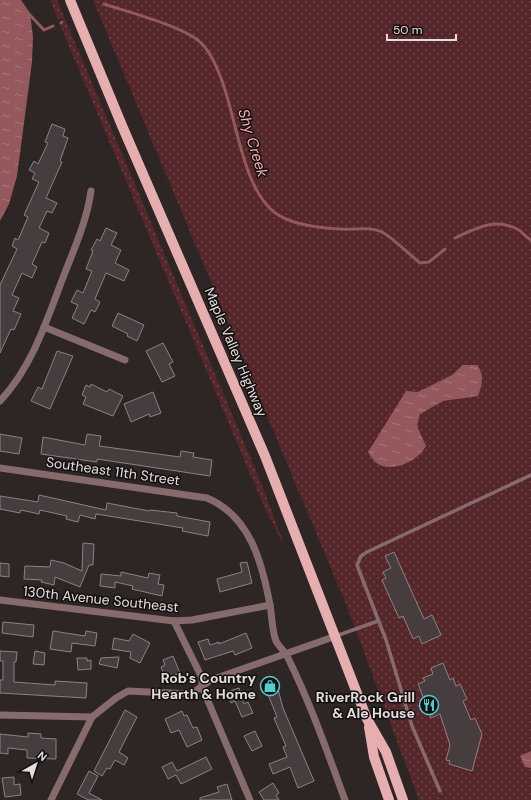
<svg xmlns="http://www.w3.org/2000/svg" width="531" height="800" font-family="'DM Sans',sans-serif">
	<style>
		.grass { fill: url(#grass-dots) }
		.water { fill: url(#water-ripples) }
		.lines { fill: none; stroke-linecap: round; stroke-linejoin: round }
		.stream { stroke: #94585d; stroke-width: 3 }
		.building { fill: #483d3e; stroke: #8d8282 }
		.lane { stroke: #866b6c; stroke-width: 3.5 }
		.street { stroke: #866b6c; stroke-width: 7 }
		.primary { stroke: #e7aeb0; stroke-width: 10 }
		.labels { text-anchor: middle; stroke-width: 3; stroke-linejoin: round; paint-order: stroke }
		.street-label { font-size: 14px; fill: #e4dddd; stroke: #130f0f }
		.poi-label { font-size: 14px; font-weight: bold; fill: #e4dddd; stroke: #130f0f; text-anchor: end }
		.water-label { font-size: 15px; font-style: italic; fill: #f7aeb2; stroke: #130f0f }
	</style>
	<defs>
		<pattern id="grass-dots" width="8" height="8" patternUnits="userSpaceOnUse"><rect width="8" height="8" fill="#55272b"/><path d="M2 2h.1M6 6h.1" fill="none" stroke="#6d4649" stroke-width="1.8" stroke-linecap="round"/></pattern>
		<pattern id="water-ripples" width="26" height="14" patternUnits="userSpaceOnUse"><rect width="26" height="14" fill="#94585d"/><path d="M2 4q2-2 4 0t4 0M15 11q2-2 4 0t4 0" fill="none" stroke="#a8777b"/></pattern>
	</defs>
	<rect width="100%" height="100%" fill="#2e2525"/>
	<g class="grass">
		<path d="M50 0H57L259 478 283 541 282 542 263 504 60 25 64 23 62 18 58 19Z"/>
		<path d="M93 0H531V800H419L348 609Z"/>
	</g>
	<g class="water">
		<path d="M0 0H21L30 13 33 37 32 62 17 176 9 204 0 221Z"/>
		<path d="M463 365H477C485 375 482 385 478 396L443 401 420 414 417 426 426 446C419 460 395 472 380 465 374 462 371 457 368 452L406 391 418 392 452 375Z"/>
		<path d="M531 751V768L525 767 520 756Z"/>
	</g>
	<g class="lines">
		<g class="stream">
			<path d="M104 4C128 12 182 26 200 42 209 50 214 61 219 73 236 112 241 186 274 212 290 225 320 228 340 229 354 230 369 226 382 232 393 238 410 255 420 263L429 262 445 249"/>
			<path d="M29 14 44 30 53 26"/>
			<path d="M61 23 62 22"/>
			<path d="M455 238C476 228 496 217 519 230 523 233 527 238 531 240"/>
		</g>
	</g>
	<g class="building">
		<path d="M52 124 65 129 63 136 68 138 60 161 62 162 46 198 57 203 52 213 47 211 39 228 49 233 45 243 42 242 32 264 37 267 32 278 22 273 12 295 19 298 13 311 21 314 14 330 11 329 0 353V285L17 249 12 246 15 238 18 240 28 217 24 215 39 182 32 179 35 173 29 170 34 161 38 164 48 143 45 142Z"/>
		<path d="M106 228 117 233 111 245 121 250 115 263 129 270 124 281 106 273 95 299 100 302 95 312 91 310 84 324 72 318 78 305 71 302 77 290 83 293 92 271 86 269 93 251 91 250 97 239 100 241Z"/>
		<path d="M118 313 144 325 137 341 127 336 128 334 112 326Z"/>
		<path d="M163 343 173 362 169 364 175 376 162 382 146 351Z"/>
		<path d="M57 351 73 356 50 409 31 401 38 387 42 389Z"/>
		<path d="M91 384 107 392 109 389 123 396 113 416 83 404 86 397 82 395 86 385 90 387Z"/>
		<path d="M153 392 161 413 150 417 149 414 131 422 124 404Z"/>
		<path d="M0 434 22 438 19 454 0 451Z"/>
		<path d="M87 434 101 436 99 446 180 457 181 451 194 453 193 457 212 460 210 476 97 459V462L41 454 43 437 85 445Z"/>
		<path d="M39 495 106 510 107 503 149 511 150 510 177 513V516L210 522 208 536 182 531 183 528 96 514 95 519 80 515 78 522 66 519 67 516 40 510 39 514 21 510 20 513 0 509V496L38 502Z"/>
		<path d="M83 543 94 544 93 565H89L80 587 55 577 54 585 41 582 42 580 24 579 25 566 50 567 51 560 64 563 82 571Z"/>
		<path d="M394 552 424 619 432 615 441 635 422 644 419 636 413 639 403 616 399 618 382 580 386 578 383 572 391 568 385 556Z"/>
		<path d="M247 562 252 583 220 592 217 579 242 572 240 563Z"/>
		<path d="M0 563 9 564V577L0 576Z"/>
		<path d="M121 572 148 578 149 573 160 575 158 584 164 585 162 596 132 589 133 586 115 582V588L100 586 101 574 121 576Z"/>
		<path d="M3 622 34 625 33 637 2 633Z"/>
		<path d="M53 631 85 636 86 631 97 633 95 646 72 643 71 652 50 649Z"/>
		<path d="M246 633 252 648 235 655 233 651 205 660 198 642 208 639 210 645 219 642V644Z"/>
		<path d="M133 634 150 643 140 663 130 658 131 652 112 649 114 638 129 641Z"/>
		<path d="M0 651 17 652 16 662H14V682L55 685V681L87 683 86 698 0 693V680H3V661H0Z"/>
		<path d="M35 651 45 653 44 665 33 664Z"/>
		<path d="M173 656 180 673 166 679 161 667 165 665 163 660Z"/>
		<path d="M119 657 117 668 99 664 101 658Z"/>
		<path d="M77 658H87V661L91 660V669L78 670Z"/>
		<path d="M443 663 450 680 453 678 456 686 460 684 467 699 463 701 471 720 475 718 482 734 472 771 449 764 450 761 446 760 450 745 440 714 431 718 429 713 426 714 420 700 424 699 418 684 425 681 423 678 433 674 431 668Z"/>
		<path d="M275 678 283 708 314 781 298 788 290 767 273 774 269 764 287 757 283 747 286 746 274 718 277 717 267 692 264 693 260 684Z"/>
		<path d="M239 688 244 704 248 702 253 713 242 717 235 701 231 703 227 692Z"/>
		<path d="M125 710 137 717 119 752 128 758 124 765 115 760 110 769 107 768 102 776 94 771Z"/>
		<path d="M182 711 184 716 187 715 193 728 197 727 202 740 187 747 179 730 171 733 165 719Z"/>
		<path d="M255 731 262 746 252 751 244 736Z"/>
		<path d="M28 733 41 734V738L56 739V759L27 758V750L8 748V754L0 753V734L28 737Z"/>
		<path d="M206 757 212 769 181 784 176 775 168 779 162 767 172 762 177 771Z"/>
		<path d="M89 771 98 776 89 793 102 800H88L77 794Z"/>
		<path d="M14 777V785L20 784 21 795 5 797 2 778Z"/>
		<path d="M273 783 279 793 276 795 279 800H264L259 792Z"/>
		<path d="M227 784 232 800H200V798L219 792 217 787Z"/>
	</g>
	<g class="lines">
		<g class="lane">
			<path d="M336 636 378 621"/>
			<path d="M440 791 412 726 386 640 357 565 361 556 367 552 531 475"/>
		</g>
		<g class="street">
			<path d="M44 327 125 360"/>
			<path d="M0 401C33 366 47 319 64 275 75 247 87 220 91 191"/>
			<path d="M0 468 207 498C250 516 262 562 270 605 272 616 272 631 276 641 279 647 284 650 287 656 310 702 327 751 345 800"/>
			<path d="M0 600 174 621 192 620 270 605"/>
			<path d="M174 621 202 678V687L250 800"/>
			<path d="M0 715 92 717 116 698 128 691 191 694 211 680 336 636"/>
			<path d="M51 800 92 717"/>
		</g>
		<g class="primary">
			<path d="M70 0 123 128 265 456 367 719 386 752 403 800"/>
			<path d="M369 727 374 757 389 800"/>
		</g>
	</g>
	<defs>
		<g id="shop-ring" transform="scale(1)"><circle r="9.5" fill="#130f0f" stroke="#52cdcd" stroke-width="1.5"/><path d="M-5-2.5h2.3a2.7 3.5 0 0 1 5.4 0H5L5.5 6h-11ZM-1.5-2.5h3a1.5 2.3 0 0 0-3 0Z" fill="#52cdcd"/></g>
		<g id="restaurant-ring" transform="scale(1)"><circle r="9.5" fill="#130f0f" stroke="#52cdcd" stroke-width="1.5"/><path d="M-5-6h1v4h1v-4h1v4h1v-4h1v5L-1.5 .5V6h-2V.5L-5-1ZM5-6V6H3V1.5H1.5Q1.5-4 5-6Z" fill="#52cdcd"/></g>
	</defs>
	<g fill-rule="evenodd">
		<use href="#shop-ring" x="270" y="686"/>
		<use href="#restaurant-ring" x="429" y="705"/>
	</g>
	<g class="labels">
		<g class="street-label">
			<text transform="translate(236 352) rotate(67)" y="5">Maple Valley Highway</text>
			<text transform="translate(113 471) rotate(8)" y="5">Southeast 11th Street</text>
			<text transform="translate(101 599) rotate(6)" y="5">130th Avenue Southeast</text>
		</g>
		<g class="poi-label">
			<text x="256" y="683">Rob's Country<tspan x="256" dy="16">Hearth &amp; Home</tspan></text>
			<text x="415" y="702">RiverRock Grill<tspan x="415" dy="16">&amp; Ale House</tspan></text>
		</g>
		<g class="water-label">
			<text transform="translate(253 143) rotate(73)" y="5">Shy Creek</text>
		</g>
	</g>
	<g transform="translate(36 764) rotate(39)" stroke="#130f0f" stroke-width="3" paint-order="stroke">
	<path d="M0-3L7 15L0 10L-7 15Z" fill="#e4dddd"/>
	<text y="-6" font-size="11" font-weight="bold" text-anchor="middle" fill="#e4dddd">N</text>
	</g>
	<path d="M387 34v6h69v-6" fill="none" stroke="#e4dddd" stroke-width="2"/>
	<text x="393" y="34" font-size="12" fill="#e4dddd" stroke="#130f0f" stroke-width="3" paint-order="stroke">50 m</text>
</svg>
